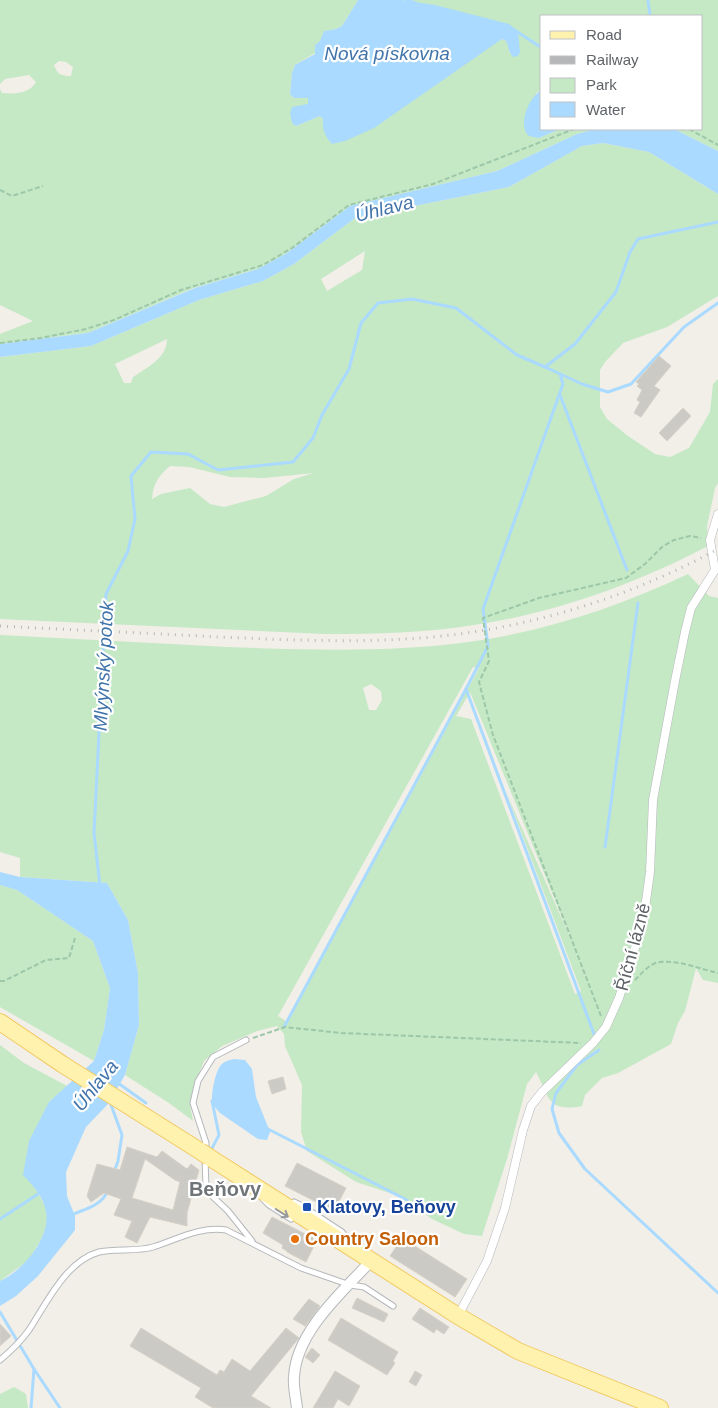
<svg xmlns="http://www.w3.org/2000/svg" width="718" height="1408" font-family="Arial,sans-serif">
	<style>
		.green { fill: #c5e8c5; fill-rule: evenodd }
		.water { fill: #aadaff }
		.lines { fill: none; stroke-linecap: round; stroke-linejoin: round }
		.stream { stroke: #aadaff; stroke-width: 3 }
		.building { fill: #cccac5; stroke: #d6d1c6; fill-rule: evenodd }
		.service-casing { stroke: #b5b8bc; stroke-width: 7 }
		.pedestrian-casing { stroke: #b5b8bc; stroke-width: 9 }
		.minor-casing { stroke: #b5b8bc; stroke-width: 12 }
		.primary-casing { stroke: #f2c960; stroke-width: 18 }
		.path { stroke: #9cc7a9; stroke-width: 2; stroke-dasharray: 5 2.5; stroke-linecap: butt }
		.service { stroke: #fff; stroke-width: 5 }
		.pedestrian { stroke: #fff; stroke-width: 8 }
		.minor { stroke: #fff; stroke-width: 10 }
		.primary { stroke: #fff2af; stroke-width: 16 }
		.rail { stroke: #b6b7b8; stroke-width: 3; stroke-dasharray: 1 6; stroke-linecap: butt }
		.primary-bridge-casing { stroke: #f2c960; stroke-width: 18; stroke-linecap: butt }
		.primary-bridge { stroke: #fff2af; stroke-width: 16 }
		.oneway { stroke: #979a9d }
		.transit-dot { fill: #1a4fb4; stroke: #fff; stroke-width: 2 }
		.food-dot { fill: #e8710a; stroke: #fff; stroke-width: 2 }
		.labels { text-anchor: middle; stroke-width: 4.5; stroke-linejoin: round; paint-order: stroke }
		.street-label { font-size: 18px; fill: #5f6368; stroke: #fff }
		.transit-label { font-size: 18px; font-weight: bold; fill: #164399; stroke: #fff; text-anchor: start }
		.food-label { font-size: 18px; font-weight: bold; fill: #c56008; stroke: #fff; text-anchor: start }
		.water-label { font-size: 19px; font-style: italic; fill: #4174aa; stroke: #fff }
		.quarter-label { font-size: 20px; font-weight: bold; fill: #70757a; stroke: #fff }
	</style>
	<rect width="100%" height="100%" fill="#f1efe8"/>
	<g class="green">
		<path d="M0 0H358L342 26 336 29 325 31 320 41 315 45V53L295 65 292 73 290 94 294 98H308V104L296 126 320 116 323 119V126L502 39 506 41 509 46V53L518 31 402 0H718V151L674 129H702V16H542V90L536 93 539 138 560 129H595L577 134 497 171 350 206 287 253 258 269 194 288 88 333 0 344V334L33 321 0 305V89L2 93C15 94 29 94 36 82L29 75 5 79 0 84ZM59 61 66 62 73 67 71 76C61 76 57 74 54 65Z"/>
		<path d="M603 143 649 152 718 194V296L667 327 623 343 605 362 600 370V407L607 419 628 436 655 454 670 457 689 448 710 412 713 384 718 379V483L715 488 707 526 708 546C635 584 555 613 474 625 425 633 375 634 326 634L0 619V357L91 346 199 300 263 281 294 264 355 218 509 187 582 146ZM365 251 362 270 327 291 321 279ZM167 339C167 358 148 367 133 377L131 383H124L115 364ZM170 466 189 467 230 477 264 478 314 473 294 479 266 496 224 507 210 504 190 488 161 494 152 499C153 484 158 476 170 466Z"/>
		<path d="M688 574 709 596 718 598V983L703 980 696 968 685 1011 678 1023 671 1044 618 1073 602 1078 585 1095 582 1106C546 1113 549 1095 536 1072L527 1084 507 1159 482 1236 464 1234 432 1219 399 1196 356 1182 307 1151 301 1132 302 1085 285 1046 284 1034 277 1026 257 1031 222 1046 204 1061 193 1088 190 1105 193 1121 169 1103 125 1075 139 1025 138 973 128 920 107 883 20 877V858L0 852V635C76 639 151 643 227 647 310 650 393 653 476 641 549 630 621 606 688 574ZM473 667 479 668 287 1022 278 1016ZM371 684 381 691 382 700 376 710H369L363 688ZM470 692 573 944 506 792 581 991 575 994 471 719 456 716Z"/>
		<path d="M0 885 17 890 93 941 110 988 104 1030 94 1061 0 1007Z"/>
		<path d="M0 1045 24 1063 67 1086 49 1102 35 1187 46 1208 48 1224 42 1238 28 1261 0 1281Z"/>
		<path d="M14 1387 26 1394 28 1408H0V1394Z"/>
	</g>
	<g class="water">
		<path d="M358 0H402L435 5 509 24 518 31 520 52 518 56 513 57C508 52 509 46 506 41L502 39 374 128 345 141 332 144C325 136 322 130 323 119L320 116 296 126 292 123 290 113 292 107 308 104V98H294L290 94 292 73 295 65 315 54V45L320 41 324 31 336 29 342 26Z"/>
		<path d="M542 90V129H560L539 138 529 136C527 134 525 132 525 129 521 117 531 95 542 90Z"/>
		<path d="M595 129H674L718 151V194L649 152 603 143 582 146 509 187 355 218 294 264 263 281 199 300 91 346 0 357V344L88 333 195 288 258 269 287 253 350 206 497 171 577 134Z"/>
		<path d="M0 872 20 877 107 883 128 920 138 973 139 1025 125 1075 108 1104 86 1127 66 1172 67 1196 75 1216V1230L38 1276 16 1296 0 1306V1281C16 1273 27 1262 37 1247 55 1217 46 1198 23 1175L29 1141 49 1102 94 1061 104 1030 110 988 93 941 17 890 0 885Z"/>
		<path d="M234 1059 245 1060 252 1069 256 1097 270 1132 267 1140 258 1139 255 1137 220 1113 212 1104C211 1095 215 1070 222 1064 225 1061 230 1060 234 1059Z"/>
	</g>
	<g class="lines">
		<g class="stream">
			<path d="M407 0 416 3"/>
			<path d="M648 0 650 16"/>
			<path d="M516 31 542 48"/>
			<path d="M545 367 582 384 608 392 631 384 684 327 718 303"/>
			<path d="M560 395 627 570"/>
			<path d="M466 689 594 1034"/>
			<path d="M605 847 638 603"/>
			<path d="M100 886 94 833 106 594 128 551 135 519 131 476 151 452 188 454 218 470 293 462 313 438 322 415 349 369 361 323 378 303 412 299 456 308 517 355 545 367 575 344 616 292 630 252 638 239 718 222"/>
			<path d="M284 1027 466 689 488 646 483 609 563 384 560 374"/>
			<path d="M599 1050 577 1065 556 1093 552 1109 559 1133 585 1169 718 1293"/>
			<path d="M118 1083 146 1103"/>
			<path d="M110 1102 122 1135 118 1161 114 1172"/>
			<path d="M266 1128 407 1200"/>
			<path d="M210 1152 219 1135 212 1101"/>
			<path d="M71 1215C85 1209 102 1206 108 1190"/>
			<path d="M0 1219 41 1192"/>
			<path d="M0 1312 34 1369 60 1408"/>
			<path d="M31 1408 34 1369"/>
		</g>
	</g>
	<g class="building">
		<path d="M659 356 671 366 654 386 660 390 641 417 634 413 640 402 637 400 642 390 637 386 639 384 636 382Z"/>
		<path d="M683 408 691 416 667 441 659 433Z"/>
		<path d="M283 1077 286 1089 272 1094 268 1081Z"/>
		<path d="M127 1147 157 1157 162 1151 187 1169 191 1164 199 1170 187 1213V1226L150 1217 137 1243 125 1237 132 1221 114 1215 121 1199 104 1193 91 1202 87 1196 97 1164 120 1170ZM145 1159 175 1180 180 1182 173 1210 132 1198Z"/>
		<path d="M297 1163 346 1188 334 1211 285 1186Z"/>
		<path d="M272 1217 317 1240 306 1262 287 1252V1251L282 1248 283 1245 263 1233Z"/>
		<path d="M402 1238 467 1279 455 1297 390 1256Z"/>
		<path d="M357 1298 388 1314 384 1322 352 1308Z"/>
		<path d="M309 1299 320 1306 305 1326 293 1319Z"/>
		<path d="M420 1308 449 1327 444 1334 436 1329 434 1333 412 1319Z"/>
		<path d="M341 1318 398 1352 393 1361 395 1363 387 1375 328 1340Z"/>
		<path d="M0 1324 11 1336 0 1346Z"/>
		<path d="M141 1328 217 1375 220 1370 224 1372 232 1359 250 1371 286 1328 299 1338 251 1396 271 1408H213L195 1397 201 1388 130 1346Z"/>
		<path d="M312 1348 320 1355 313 1363 305 1357Z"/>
		<path d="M335 1371 360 1386 349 1406 338 1399 333 1408H313Z"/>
		<path d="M415 1371 422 1375 416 1386 409 1382Z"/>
	</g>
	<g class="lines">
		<g class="service-casing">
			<g id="service">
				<path d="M206 1151V1143L193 1103 198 1081 213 1057 246 1040"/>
				<path d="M205 1159 206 1187 211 1195 228 1211 252 1241"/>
				<path d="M263 1199 269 1205 291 1219"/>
				<path d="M294 1202 304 1207 342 1232 347 1238"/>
				<path d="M0 1360C11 1351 21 1341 29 1330 46 1304 66 1261 99 1252 116 1248 136 1252 153 1247 176 1240 200 1226 226 1230L301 1268 350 1285 364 1287 393 1306"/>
			</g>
		</g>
		<g class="pedestrian-casing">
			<path id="pedestrian" d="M458 1316 487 1261 505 1208 523 1130 531 1106 542 1092 593 1043 606 1027 619 998 643 923 650 872 653 800 675 681 685 632 691 608 715 570 710 540 718 514"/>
		</g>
		<g class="minor-casing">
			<path id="minor" d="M297 1408C296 1398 293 1387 294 1377 296 1332 342 1292 371 1261"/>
		</g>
		<g class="primary-casing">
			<g id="primary">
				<path d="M0 1022 62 1064 200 1151"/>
				<path d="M209 1157 458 1316 518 1351 660 1408"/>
			</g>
		</g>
		<g class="path">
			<path d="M689 129 718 145"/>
			<path d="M0 190 12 196 43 186"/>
			<path d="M0 343 41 338 86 329 114 320 181 290 263 265 292 248 349 205 433 184 574 129"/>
			<path d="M635 980C642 973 650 963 660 962 679 960 700 969 718 973"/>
			<path d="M0 981H4L46 960 69 958 75 938"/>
			<path d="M601 1016 493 735 479 682 489 661 483 618 539 598 626 578 645 564 662 547 674 540 690 536 701 538"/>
			<path d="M253 1038 285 1027 341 1033 581 1043"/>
		</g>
		<use href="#service" class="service"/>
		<use href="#pedestrian" class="pedestrian"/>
		<use href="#minor" class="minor"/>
		<use href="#primary" class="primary"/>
		<path class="rail" d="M0 626C73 630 146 633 219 637 294 640 368 644 442 636 537 626 634 595 718 549"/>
		<g class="primary-bridge-casing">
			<path id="primary-bridge" d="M200 1151 209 1157"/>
		</g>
		<use href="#primary-bridge" class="primary-bridge"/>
	</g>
	<defs><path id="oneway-shaft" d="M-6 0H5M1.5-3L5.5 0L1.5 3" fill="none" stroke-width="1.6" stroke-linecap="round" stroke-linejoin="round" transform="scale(1.25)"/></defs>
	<use class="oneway" href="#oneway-shaft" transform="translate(282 1213) rotate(32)"/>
	<rect class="transit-dot" x="302" y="1202" width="10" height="10" rx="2.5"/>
	<circle class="food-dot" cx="295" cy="1239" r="5"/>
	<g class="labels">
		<g class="street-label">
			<text transform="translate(633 947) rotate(-75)" y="6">Říční lázně</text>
		</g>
		<g class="transit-label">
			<text x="317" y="1213">Klatovy, Beňovy</text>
		</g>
		<g class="food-label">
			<text x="305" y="1245">Country Saloon</text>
		</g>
		<g class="water-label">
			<text x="387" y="60">Nová pískovna</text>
			<text transform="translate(384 208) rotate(-14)" y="7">Úhlava</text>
			<text transform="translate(103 666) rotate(-87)" y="7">Mlyýnský potok</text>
			<text transform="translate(95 1085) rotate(-51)" y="7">Úhlava</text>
		</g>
		<g class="quarter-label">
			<text x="225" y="1196">Beňovy</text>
		</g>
	</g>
	<rect x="540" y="15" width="162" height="115" fill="#ffffff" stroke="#bfc1c3"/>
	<rect x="550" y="31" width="25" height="8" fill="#fff2af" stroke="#bfc1c3"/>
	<text x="586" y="40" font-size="15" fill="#5f6368">Road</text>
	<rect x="550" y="56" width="25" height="8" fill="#b6b7b8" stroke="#bfc1c3"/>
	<text x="586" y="65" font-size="15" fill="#5f6368">Railway</text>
	<rect x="550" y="78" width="25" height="15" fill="#c5e8c5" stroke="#bfc1c3"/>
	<text x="586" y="90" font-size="15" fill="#5f6368">Park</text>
	<rect x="550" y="102" width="25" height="15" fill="#aadaff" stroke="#bfc1c3"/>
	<text x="586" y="115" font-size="15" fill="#5f6368">Water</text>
</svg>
